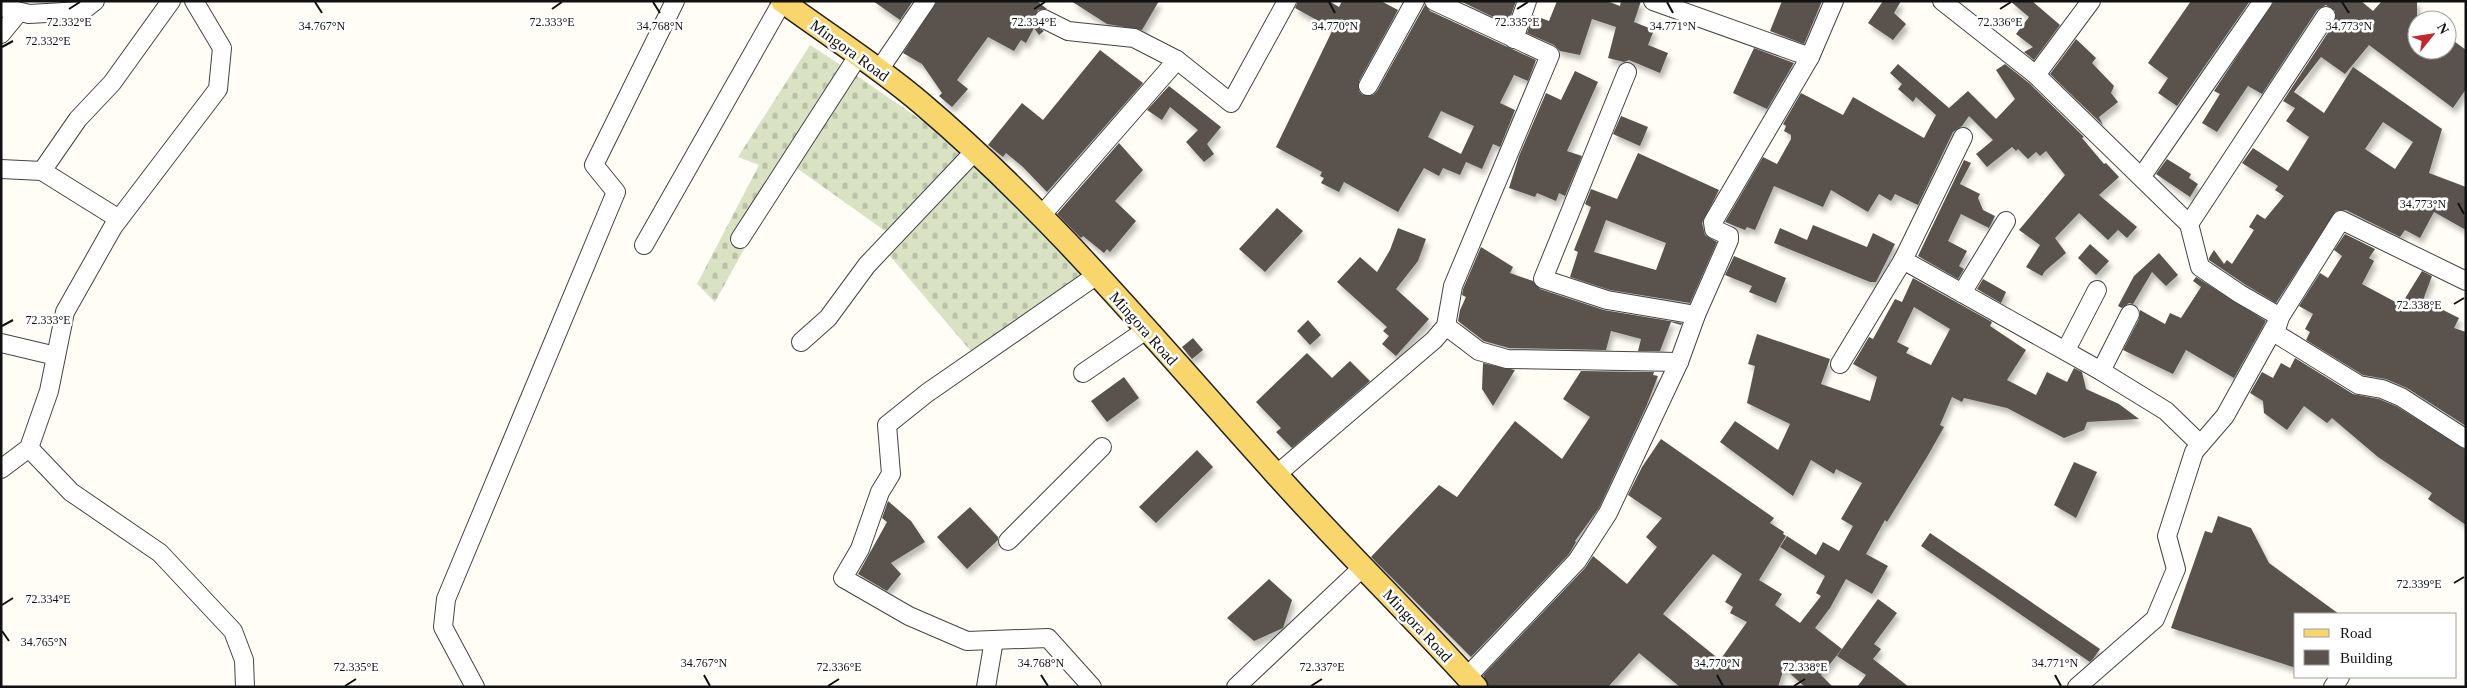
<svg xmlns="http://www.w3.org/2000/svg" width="2467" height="688" font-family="'Times New Roman',serif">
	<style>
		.cemetery { fill: url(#cemetery-stones) }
		.building { fill: #5a524d; fill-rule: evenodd; filter: url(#shadow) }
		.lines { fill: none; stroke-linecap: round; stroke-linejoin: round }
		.minor-casing { stroke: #444; stroke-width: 20 }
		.major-casing { stroke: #222; stroke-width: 25 }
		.minor { stroke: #fff; stroke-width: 18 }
		.major { stroke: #f9d66b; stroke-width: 22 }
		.ticks { fill: none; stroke: #111; stroke-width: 2 }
		.labels { text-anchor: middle; stroke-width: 5; stroke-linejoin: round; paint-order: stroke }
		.street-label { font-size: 16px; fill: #111; stroke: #fff }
		.ticks-label { font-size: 12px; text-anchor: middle; fill: #111; stroke: #fff; stroke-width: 5; stroke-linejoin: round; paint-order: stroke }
	</style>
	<defs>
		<pattern id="cemetery-stones" width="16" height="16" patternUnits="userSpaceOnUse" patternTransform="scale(1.25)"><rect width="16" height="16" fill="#d9e3c4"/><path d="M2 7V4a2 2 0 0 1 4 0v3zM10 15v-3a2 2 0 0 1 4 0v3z" fill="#b9c2a7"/></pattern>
		<filter id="shadow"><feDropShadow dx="3" dy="5.5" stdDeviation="2.5" flood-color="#0004"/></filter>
	</defs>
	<rect width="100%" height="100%" fill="#fffdf5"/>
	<path class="cemetery" d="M810 45C854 73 895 102 937 131L1097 275 974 355 890 256 895 238 791 164 715 302 697 284 759 165 738 157Z"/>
	<g class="building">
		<path d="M873 1H913L900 20Z"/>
		<path d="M937 1H1037L1047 9 1038 10 1033 19 1035 25 1044 31 1039 35 1034 28 1026 43 1021 40 1014 51 988 37 957 80 968 89 952 107 939 96 942 93 922 64 903 53Z"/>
		<path d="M1071 1H1159L1142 30 1107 24Z"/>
		<path d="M1298 1H1329L1339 7 1342 1H1381L1398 10 1359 81V91L1363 95H1373L1377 91 1425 5 1430 11 1536 60 1528 81 1514 75 1500 103 1515 110 1500 147 1493 144 1482 169 1466 162 1460 175 1443 168 1439 176 1424 168 1398 212 1344 182 1339 192 1321 183 1324 178 1320 176 1322 172 1276 147 1333 29 1295 8ZM1441 111 1474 126 1461 154 1428 137Z"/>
		<path d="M1460 1H1516L1508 24Z"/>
		<path d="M1557 1H1607L1620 6 1621 1H1641L1634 22 1654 30 1648 45 1668 53 1660 73 1629 60 1624 62 1608 58 1616 27 1592 19 1580 55 1560 51 1554 45 1527 33 1533 15 1549 21Z"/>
		<path d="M1782 1H1822L1804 44 1770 31Z"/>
		<path d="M1883 1H1901L1894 13 1906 24 1893 40 1868 23Z"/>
		<path d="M2010 1H2032L2060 25 2034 60 2024 52 2033 47 2016 34 2029 17Z"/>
		<path d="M2191 1H2250L2177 106 2158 93 2168 78 2148 63Z"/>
		<path d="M2274 1H2361L2373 11 2382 1H2417V50H2447V36L2466 50V89L2453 108 2369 45 2345 74 2321 57 2294 92 2324 113 2353 67 2442 129 2429 173 2466 187V230L2434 212 2420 238 2405 230 2400 237 2346 210 2336 211 2276 303 2246 285 2209 260V258L2214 250 2224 264 2227 260 2232 264 2254 230 2249 227 2257 214 2265 219 2284 196 2275 190 2278 186 2242 163 2253 148 2288 171 2309 137 2286 121 2295 108 2283 101 2335 22V11L2326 5 2317 10 2262 94 2248 86 2217 132 2202 123 2220 94 2214 91ZM2383 122 2413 142 2395 169 2365 149Z"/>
		<path d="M2076 39 2096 58 2092 63 2114 86 2111 93 2118 102 2099 117 2103 125 2050 74Z"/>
		<path d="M1754 48 1794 63 1767 109 1733 93Z"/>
		<path d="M1100 50 1143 83 1047 192 1023 167 1006 153 1003 157 988 145 1022 103 1043 120Z"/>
		<path d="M1898 64 1949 108 1968 91 1996 119 2015 99 1996 70 2005 64 2029 83 2084 137 2082 138 2104 164 2106 163 2119 177 2099 195 2137 227 2127 238 2118 230 2108 240 2079 213 2055 238 2066 253 2045 271 2042 276 2026 267 2040 245 2019 230 2065 175 2046 151 2040 156 2036 152 2028 159 2018 149 2016 151 2012 147 1987 167 1976 154 1993 140 1969 116 1962 126 1953 132 1918 205 1895 194 1891 201 1879 194 1868 212 1831 190 1823 207 1774 186 1755 230 1747 227 1745 230 1725 222 1763 157 1777 164 1791 139V135L1784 131 1786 126 1783 124 1801 93 1843 115 1853 97 1924 138 1936 115 1916 97 1913 102 1898 89 1902 84 1890 73Z"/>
		<path d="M1575 71 1598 82 1567 151 1582 156 1565 196 1559 193 1556 201 1537 193 1535 197 1509 188 1519 156 1546 93 1561 100Z"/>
		<path d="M1169 86 1221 127 1207 144 1214 154 1204 162 1186 142 1198 130 1170 107 1162 120 1147 110Z"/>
		<path d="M1621 116 1648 127 1640 146 1613 134Z"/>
		<path d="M1119 143 1143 170 1115 201 1136 221 1110 252 1107 249 1104 253 1083 236 1081 238 1057 214Z"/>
		<path d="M1638 153 1719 190 1702 223 1705 235 1717 242 1690 303 1610 290 1570 277 1578 252 1574 250 1591 207 1585 204 1591 189 1617 199ZM1606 220 1666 243 1656 270 1594 252Z"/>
		<path d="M2167 159 2191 174 2189 178 2198 184 2190 197 2156 174Z"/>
		<path d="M1964 160 1971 163 1960 184 1980 194 1978 198 1983 210 1995 216 1989 228 1961 214 1948 241 1967 251 1959 266 1964 269 1958 279 1918 256Z"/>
		<path d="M1277 208 1303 231 1265 272 1239 249Z"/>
		<path d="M1813 225 1867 247 1873 233 1895 244 1876 282H1870L1774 243 1780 228 1807 240Z"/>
		<path d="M1398 228 1426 239 1418 261 1396 289 1429 319 1396 356 1382 344 1389 336 1383 331 1387 327 1337 282 1360 257 1377 272 1390 250Z"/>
		<path d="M2345 234 2375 249 2369 258 2374 261 2362 284 2401 305 2422 271 2432 276 2423 300 2459 318 2454 328 2466 332V426L2407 388 2386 379 2363 375 2306 340 2310 332 2305 329 2313 314 2299 306 2320 273 2328 278 2342 256 2334 250Z"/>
		<path d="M2090 244 2109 261 2096 275 2078 258Z"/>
		<path d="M1481 247 1513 267 1510 273 1533 281 1540 289 1604 310 1682 323 1681 325 1671 322 1660 351H1638L1641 339 1611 331 1606 350 1509 348 1484 341 1458 321 1460 310 1466 297 1462 295 1463 289Z"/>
		<path d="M2159 253 2178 275 2166 286 2152 272 2133 304 2129 303 2122 308 2118 306 2134 276Z"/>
		<path d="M1734 256 1786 278 1776 303 1749 292 1752 286 1725 275Z"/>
		<path d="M2196 277 2266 321 2234 378 2186 350 2173 374 2123 350 2139 319 2140 310 2165 324 2170 313 2181 318 2201 287 2193 281Z"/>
		<path d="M1913 278 1992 322 1990 326 2026 350 2007 380 2036 395 2047 372 2067 382 2074 368 2082 372 2086 389 2119 404 2139 419 2087 422 2084 430 2064 438 2007 408 1964 398 1962 402 1952 397 1940 425 1944 427 1927 457 1887 522 1885 520 1866 554 1888 566 1872 594 1846 579 1830 608 1815 628 1842 649 1821 675 1833 687H1805L1784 668 1778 687H1680L1639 653 1608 687H1489L1483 675 1585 568 1593 556 1627 584 1657 547 1646 537 1662 518 1628 495 1642 467 1661 439 1774 518 1770 523 1784 532 1783 534 1786 536 1759 580 1782 594 1775 605 1800 623 1821 596 1816 593 1825 576 1780 547 1787 536 1816 555 1823 542 1839 551 1853 526 1841 519 1862 483 1836 469 1834 474 1811 460 1793 496 1720 442 1735 421 1778 450 1790 424 1747 403 1755 366 1748 364 1757 334 1830 359 1821 384 1870 401 1877 377 1853 364 1869 337 1873 339 1895 299 1902 302ZM1914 307 1950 329 1931 365 1906 353 1909 348 1897 342ZM1713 554 1742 574 1725 602 1733 607 1730 613 1747 622 1720 660 1663 614Z"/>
		<path d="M1983 279 2006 292 2001 303 1977 289Z"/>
		<path d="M1308 320 1321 335 1310 345 1297 331Z"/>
		<path d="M1193 338 1203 350 1192 359 1182 347Z"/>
		<path d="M1307 353 1332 378 1350 361 1370 381 1292 448 1276 432 1281 428 1256 402Z"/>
		<path d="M2295 358 2353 394 2379 399 2396 406 2466 450V525L2428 499 2432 493 2378 457 2332 418 2327 423 2304 406 2287 430 2264 413 2263 401 2250 393 2262 372 2273 378 2281 363 2290 368Z"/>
		<path d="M1483 363 1515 370 1493 406 1482 389Z"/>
		<path d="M1581 371 1654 372 1653 375 1658 376 1646 407 1599 508 1575 541 1576 542 1569 554 1471 657 1371 557 1439 485 1457 497 1515 421 1562 459 1590 417 1563 399Z"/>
		<path d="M1124 377 1139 398 1107 422 1091 401Z"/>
		<path d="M1197 450 1213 467 1156 523 1139 507Z"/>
		<path d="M2074 462 2097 472 2076 518 2054 505Z"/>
		<path d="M888 501 911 521 925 542 891 563 901 574 887 591 858 574 887 522 882 518Z"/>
		<path d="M970 507 998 537V540L967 569 937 537Z"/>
		<path d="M2218 516 2251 528 2269 563 2339 614H2296V668L2171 628 2205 531 2212 533Z"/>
		<path d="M1930 533 2100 649 2093 659 2090 662 1921 546Z"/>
		<path d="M1269 579 1292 600 1283 628 1254 641 1227 618Z"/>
		<path d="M1878 599 1897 613 1874 644 1881 649 1873 659 1909 687H1857L1866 675 1837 656Z"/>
	</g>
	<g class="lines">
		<g class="minor-casing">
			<g id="minor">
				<path d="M1653 1 1810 57"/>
				<path d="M1942 1 2036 75 2189 224 2200 267 2240 294 2280 317 2275 333 2359 385 2382 389 2401 397 2466 439"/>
				<path d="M1 7 29 14 82 11 95 1"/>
				<path d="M1044 19 1068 31 1134 38 1177 60"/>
				<path d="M1 34 19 12"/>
				<path d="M1514 39 1527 1"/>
				<path d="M879 70 926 1"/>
				<path d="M1627 72 1543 279 1607 300 1696 315"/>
				<path d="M2036 75 2091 1"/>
				<path d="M1368 86 1415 1"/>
				<path d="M1 169 42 171 119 219"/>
				<path d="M42 171 78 119 112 83 171 1"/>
				<path d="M2142 176 2263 1"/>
				<path d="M1040 217 1177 60 1231 103 1287 1"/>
				<path d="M2189 224 2326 16"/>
				<path d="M740 239 858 56"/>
				<path d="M644 245 782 2"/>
				<path d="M1903 260 2101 371 2166 411 2199 443"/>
				<path d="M1962 293 2006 221"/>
				<path d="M1446 326 1479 351 1507 359 1679 362"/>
				<path d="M801 342 828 318 867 265 975 151"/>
				<path d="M1 343 56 356"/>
				<path d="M2066 350 2097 290"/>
				<path d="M1840 364 1903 260 1963 137"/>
				<path d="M2101 371 2130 314"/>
				<path d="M1083 373 1146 330"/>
				<path d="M29 448 71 492 160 553 233 631 244 660 245 687"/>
				<path d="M1 469 29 448 49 391 65 312 113 227 218 89 222 48 194 1"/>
				<path d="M1276 475 1434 340 1446 326 1453 286 1550 55 1434 1"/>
				<path d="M1008 541 1102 447"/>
				<path d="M1467 677 1577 561 1608 513 1679 362 1696 315 1729 240V236L1714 229 1713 222 1810 57 1834 1"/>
				<path d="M475 687 443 627 446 599 616 192 594 165 675 1"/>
				<path d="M986 687 994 640"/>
				<path d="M1092 687 1048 638 967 641 909 616 843 578 860 549 880 492 891 474 887 425 927 393 1097 275"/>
				<path d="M1236 687 1363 567"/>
				<path d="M2077 687 2155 619 2176 569 2167 536 2194 452 2225 416 2280 317 2341 220 2466 281"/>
				<path d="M2333 687 2340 677"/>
			</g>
		</g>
		<g class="major-casing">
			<path id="major" d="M782 1C828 35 878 66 921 103 1051 213 1160 346 1274 472 1339 545 1410 614 1476 687"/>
		</g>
		<use href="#minor" class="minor"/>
		<use href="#major" class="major"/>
	</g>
	<path class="ticks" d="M315 2 322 13M653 2 660 13M1329 2 1335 13M1667 2 1673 13M2342 2 2349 13M69 9 80 2M552 9 562 2M1034 9 1045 2M1517 9 1528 2M2000 9 2011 2M2 47 13 41M2458 203 2464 214M2454 304 2464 298M2 326 13 320M2454 583 2464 577M2 605 13 598M2 631 9 641M704 675 710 686M1041 675 1048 686M1717 675 1723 686M2055 675 2061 686M345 686 356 679M828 686 839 679M1311 686 1322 679M1794 686 1805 679"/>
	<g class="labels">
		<g class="street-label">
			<text transform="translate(850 50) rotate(36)" y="6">Mingora Road</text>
			<text transform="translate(1144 328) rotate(48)" y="6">Mingora Road</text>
			<text transform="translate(1418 625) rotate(47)" y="6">Mingora Road</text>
		</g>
	</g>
	<g class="ticks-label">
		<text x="69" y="26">72.332°E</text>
		<text x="552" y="26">72.333°E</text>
		<text x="1034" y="26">72.334°E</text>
		<text x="1517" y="26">72.335°E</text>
		<text x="2000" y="26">72.336°E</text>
		<text x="322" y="30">34.767°N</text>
		<text x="660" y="30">34.768°N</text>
		<text x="1335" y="30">34.770°N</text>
		<text x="1673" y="30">34.771°N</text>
		<text x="2349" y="30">34.773°N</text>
		<text x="48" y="45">72.332°E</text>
		<text x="2423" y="208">34.773°N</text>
		<text x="2419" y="309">72.338°E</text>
		<text x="48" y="324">72.333°E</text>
		<text x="2419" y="588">72.339°E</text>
		<text x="48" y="603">72.334°E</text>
		<text x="44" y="646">34.765°N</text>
		<text x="704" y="667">34.767°N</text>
		<text x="1041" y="667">34.768°N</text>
		<text x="1717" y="667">34.770°N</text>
		<text x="2055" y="667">34.771°N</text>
		<text x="356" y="671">72.335°E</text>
		<text x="839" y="671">72.336°E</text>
		<text x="1322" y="671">72.337°E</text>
		<text x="1805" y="671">72.338°E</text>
	</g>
	<rect width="2467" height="688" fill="none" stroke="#111111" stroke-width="5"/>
	<rect x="2294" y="613" width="162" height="65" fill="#ffffff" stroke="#a0a0a0"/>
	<rect x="2304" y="629" width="25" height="8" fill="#f9d66b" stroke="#a0a0a0"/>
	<text x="2340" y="638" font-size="15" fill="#111111">Road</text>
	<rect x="2304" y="650" width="25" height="15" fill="#5a524d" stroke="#a0a0a0"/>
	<text x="2340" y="663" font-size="15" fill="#111111">Building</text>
	<g transform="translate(2432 35) rotate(60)"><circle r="24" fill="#ffffff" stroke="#a0a0a0"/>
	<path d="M0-4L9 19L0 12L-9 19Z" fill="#c4262e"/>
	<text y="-8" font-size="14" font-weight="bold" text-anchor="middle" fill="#111111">N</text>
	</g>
</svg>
